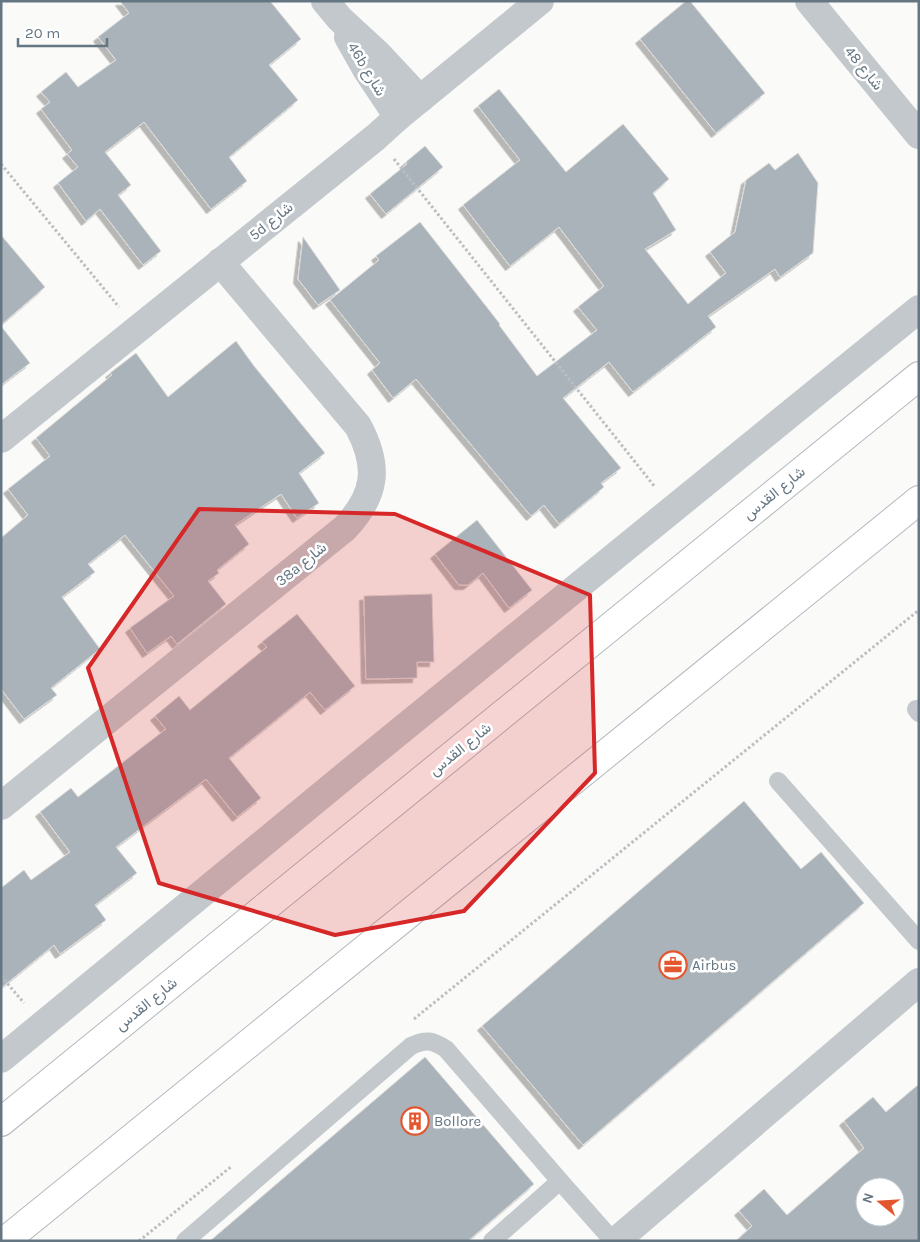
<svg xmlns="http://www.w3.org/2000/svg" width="920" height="1242" font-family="Karla,Vazirmatn,sans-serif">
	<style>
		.building { fill: #aab3b9; stroke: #dcdcda; fill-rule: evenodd; filter: url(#shadow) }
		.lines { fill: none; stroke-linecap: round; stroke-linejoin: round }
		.secondary-casing { stroke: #b3babf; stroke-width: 30 }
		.path { stroke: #bbbfc2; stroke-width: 3; stroke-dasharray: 2.5 2.5; stroke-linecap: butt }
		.service { stroke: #c3c8cc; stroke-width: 18 }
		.minor { stroke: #c3c8cc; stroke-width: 28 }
		.tertiary { stroke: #c3c8cc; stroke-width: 28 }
		.secondary { stroke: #fff; stroke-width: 28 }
		.marked { fill: #d62828; fill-opacity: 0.2; stroke: #d62828; stroke-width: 4; stroke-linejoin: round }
		.labels { text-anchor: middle; stroke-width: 5; stroke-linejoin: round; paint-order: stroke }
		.street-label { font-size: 15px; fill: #657683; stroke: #fff }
		.poi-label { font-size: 15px; fill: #657683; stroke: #fff; text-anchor: start }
	</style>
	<defs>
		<filter id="shadow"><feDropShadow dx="-4.5" dy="4.5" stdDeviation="0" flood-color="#0004"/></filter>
	</defs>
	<rect width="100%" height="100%" fill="#fafaf8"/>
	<g class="building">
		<path d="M120 1H270L301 39 269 65 298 100 229 157 247 181 211 209 144 122 105 152 131 185 118 195 161 251 143 265 100 209 86 221 58 183 78 167 67 154 72 150 41 109 50 102 41 92 66 72 78 87 116 60 98 37 129 13Z"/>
		<path d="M686 1H690L765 93 716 133 640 39Z"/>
		<path d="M499 89 566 172 623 124 669 179 653 193 676 230 645 249 688 304 726 273 710 252 735 232 746 180 769 163 775 170 798 153 818 183 813 253 780 277 775 269 708 316 716 327 633 392 609 362 563 398 621 468 601 483 604 487 559 524 544 505 531 516 416 379 393 398 372 370 380 363 330 300 379 260 376 256 420 222 500 324 499 325 537 376 597 330 578 307 604 286 559 227 510 266 463 205 520 160 478 106Z"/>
		<path d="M425 146 443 167 386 214 370 194 407 164 406 162Z"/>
		<path d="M1 235 45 287 1 325Z"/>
		<path d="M303 237 340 290 318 305 298 279Z"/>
		<path d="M1 326 30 363 1 385Z"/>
		<path d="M236 341 254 366 325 453 299 473 319 503 297 518 281 494 235 525 249 544 217 570 219 573 208 581 226 604 177 644 171 636 147 653 130 628 174 596 125 535 88 564 95 572 62 597 100 649 51 688 57 695 24 719 1 689V538L28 515 8 489 50 456 36 438 112 375 110 373 136 353 168 397Z"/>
		<path d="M477 520 532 590 509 608 483 573 468 585H459L435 554Z"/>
		<path d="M432 594 434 662H417V678L366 679 364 596Z"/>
		<path d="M297 614 355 686 325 710 310 692 229 758 261 798 237 817 206 779 116 847 137 873 95 905 106 920 60 954 54 945 1 988V888L24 870 31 880 70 852 40 812 71 788 78 797 166 729 155 716 179 696 190 710 267 647 262 642Z"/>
		<path d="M744 801 801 869 821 852 864 903 583 1145 482 1026Z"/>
		<path d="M425 1057 534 1184 468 1241H210Z"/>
		<path d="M919 1084V1241H736L752 1226 739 1211 764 1189 787 1215 864 1148 844 1121 873 1097 886 1112ZM865 1187H895V1217H865Z"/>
	</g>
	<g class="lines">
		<g class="secondary-casing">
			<g id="secondary">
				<path d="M1 1122 919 376"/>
				<path d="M5 1241 919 500"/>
			</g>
		</g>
		<g class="path">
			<path d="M394 159 655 487"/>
			<path d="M1 164 119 307"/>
			<path d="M1 976 24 1003"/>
			<path d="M414 1019 919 610"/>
			<path d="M139 1241 232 1166"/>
		</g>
		<g class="service">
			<path d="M916 709 919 713"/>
			<path d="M778 781 919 941"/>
			<path d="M560 1181 613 1241"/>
			<path d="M185 1241 411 1046C426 1039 432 1040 446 1049L560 1181 492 1241"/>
		</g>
		<g class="minor">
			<path d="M325 1 340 19 378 54 420 99"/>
			<path d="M809 1 919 135"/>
			<path d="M348 37 366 69 398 117"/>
			<path d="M1 439 376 137 398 117 540 1"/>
			<path d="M1 806 345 528C376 495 380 467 358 426L220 262"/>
			<path d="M1 1059 357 766 919 309"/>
		</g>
		<path class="tertiary" d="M616 1241 919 982"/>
		<use href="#secondary" class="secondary"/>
	</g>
	<path class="marked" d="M199 509 395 514 590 595 595 773 464 911 335 935 159 883 88 668Z"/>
	<defs>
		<g id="office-ring" transform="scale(1.4375)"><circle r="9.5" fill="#fff" stroke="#e4572e" stroke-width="1.5"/><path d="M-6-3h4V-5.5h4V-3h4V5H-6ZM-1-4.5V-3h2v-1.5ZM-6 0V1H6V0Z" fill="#e4572e"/></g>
		<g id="building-ring" transform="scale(1.4375)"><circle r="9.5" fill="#fff" stroke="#e4572e" stroke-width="1.5"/><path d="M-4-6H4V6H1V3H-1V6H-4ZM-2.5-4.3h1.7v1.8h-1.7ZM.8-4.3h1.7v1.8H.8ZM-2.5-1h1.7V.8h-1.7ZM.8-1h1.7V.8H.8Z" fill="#e4572e"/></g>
	</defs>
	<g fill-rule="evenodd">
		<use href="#office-ring" x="673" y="965"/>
		<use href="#building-ring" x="415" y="1121"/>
	</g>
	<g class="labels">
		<g class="street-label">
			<text transform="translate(864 68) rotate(51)" y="5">شارع 48</text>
			<text transform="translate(367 69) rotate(59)" y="5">46b شارع</text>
			<text transform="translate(271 221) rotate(-39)" y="5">5d شارع</text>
			<text transform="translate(774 493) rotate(-39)" y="5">شارع القدس</text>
			<text transform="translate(301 564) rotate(-39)" y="5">38a شارع</text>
			<text transform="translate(460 749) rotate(-39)" y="5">شارع القدس</text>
			<text transform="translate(146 1004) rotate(-39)" y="5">شارع القدس</text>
		</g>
		<g class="poi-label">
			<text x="692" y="970">Airbus</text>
			<text x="434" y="1126">Bollore</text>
		</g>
	</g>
	<rect width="920" height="1242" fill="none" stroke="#657683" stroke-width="5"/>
	<g transform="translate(880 1202) rotate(288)"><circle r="24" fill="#ffffff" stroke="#c1c8cd"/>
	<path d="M0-4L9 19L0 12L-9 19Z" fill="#e4572e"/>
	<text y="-8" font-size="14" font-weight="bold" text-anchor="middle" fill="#657683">N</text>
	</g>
	<path d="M18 38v8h89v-8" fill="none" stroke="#657683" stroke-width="2.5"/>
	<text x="25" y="38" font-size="15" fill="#657683" stroke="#ffffff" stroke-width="4" paint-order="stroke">20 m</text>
</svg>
